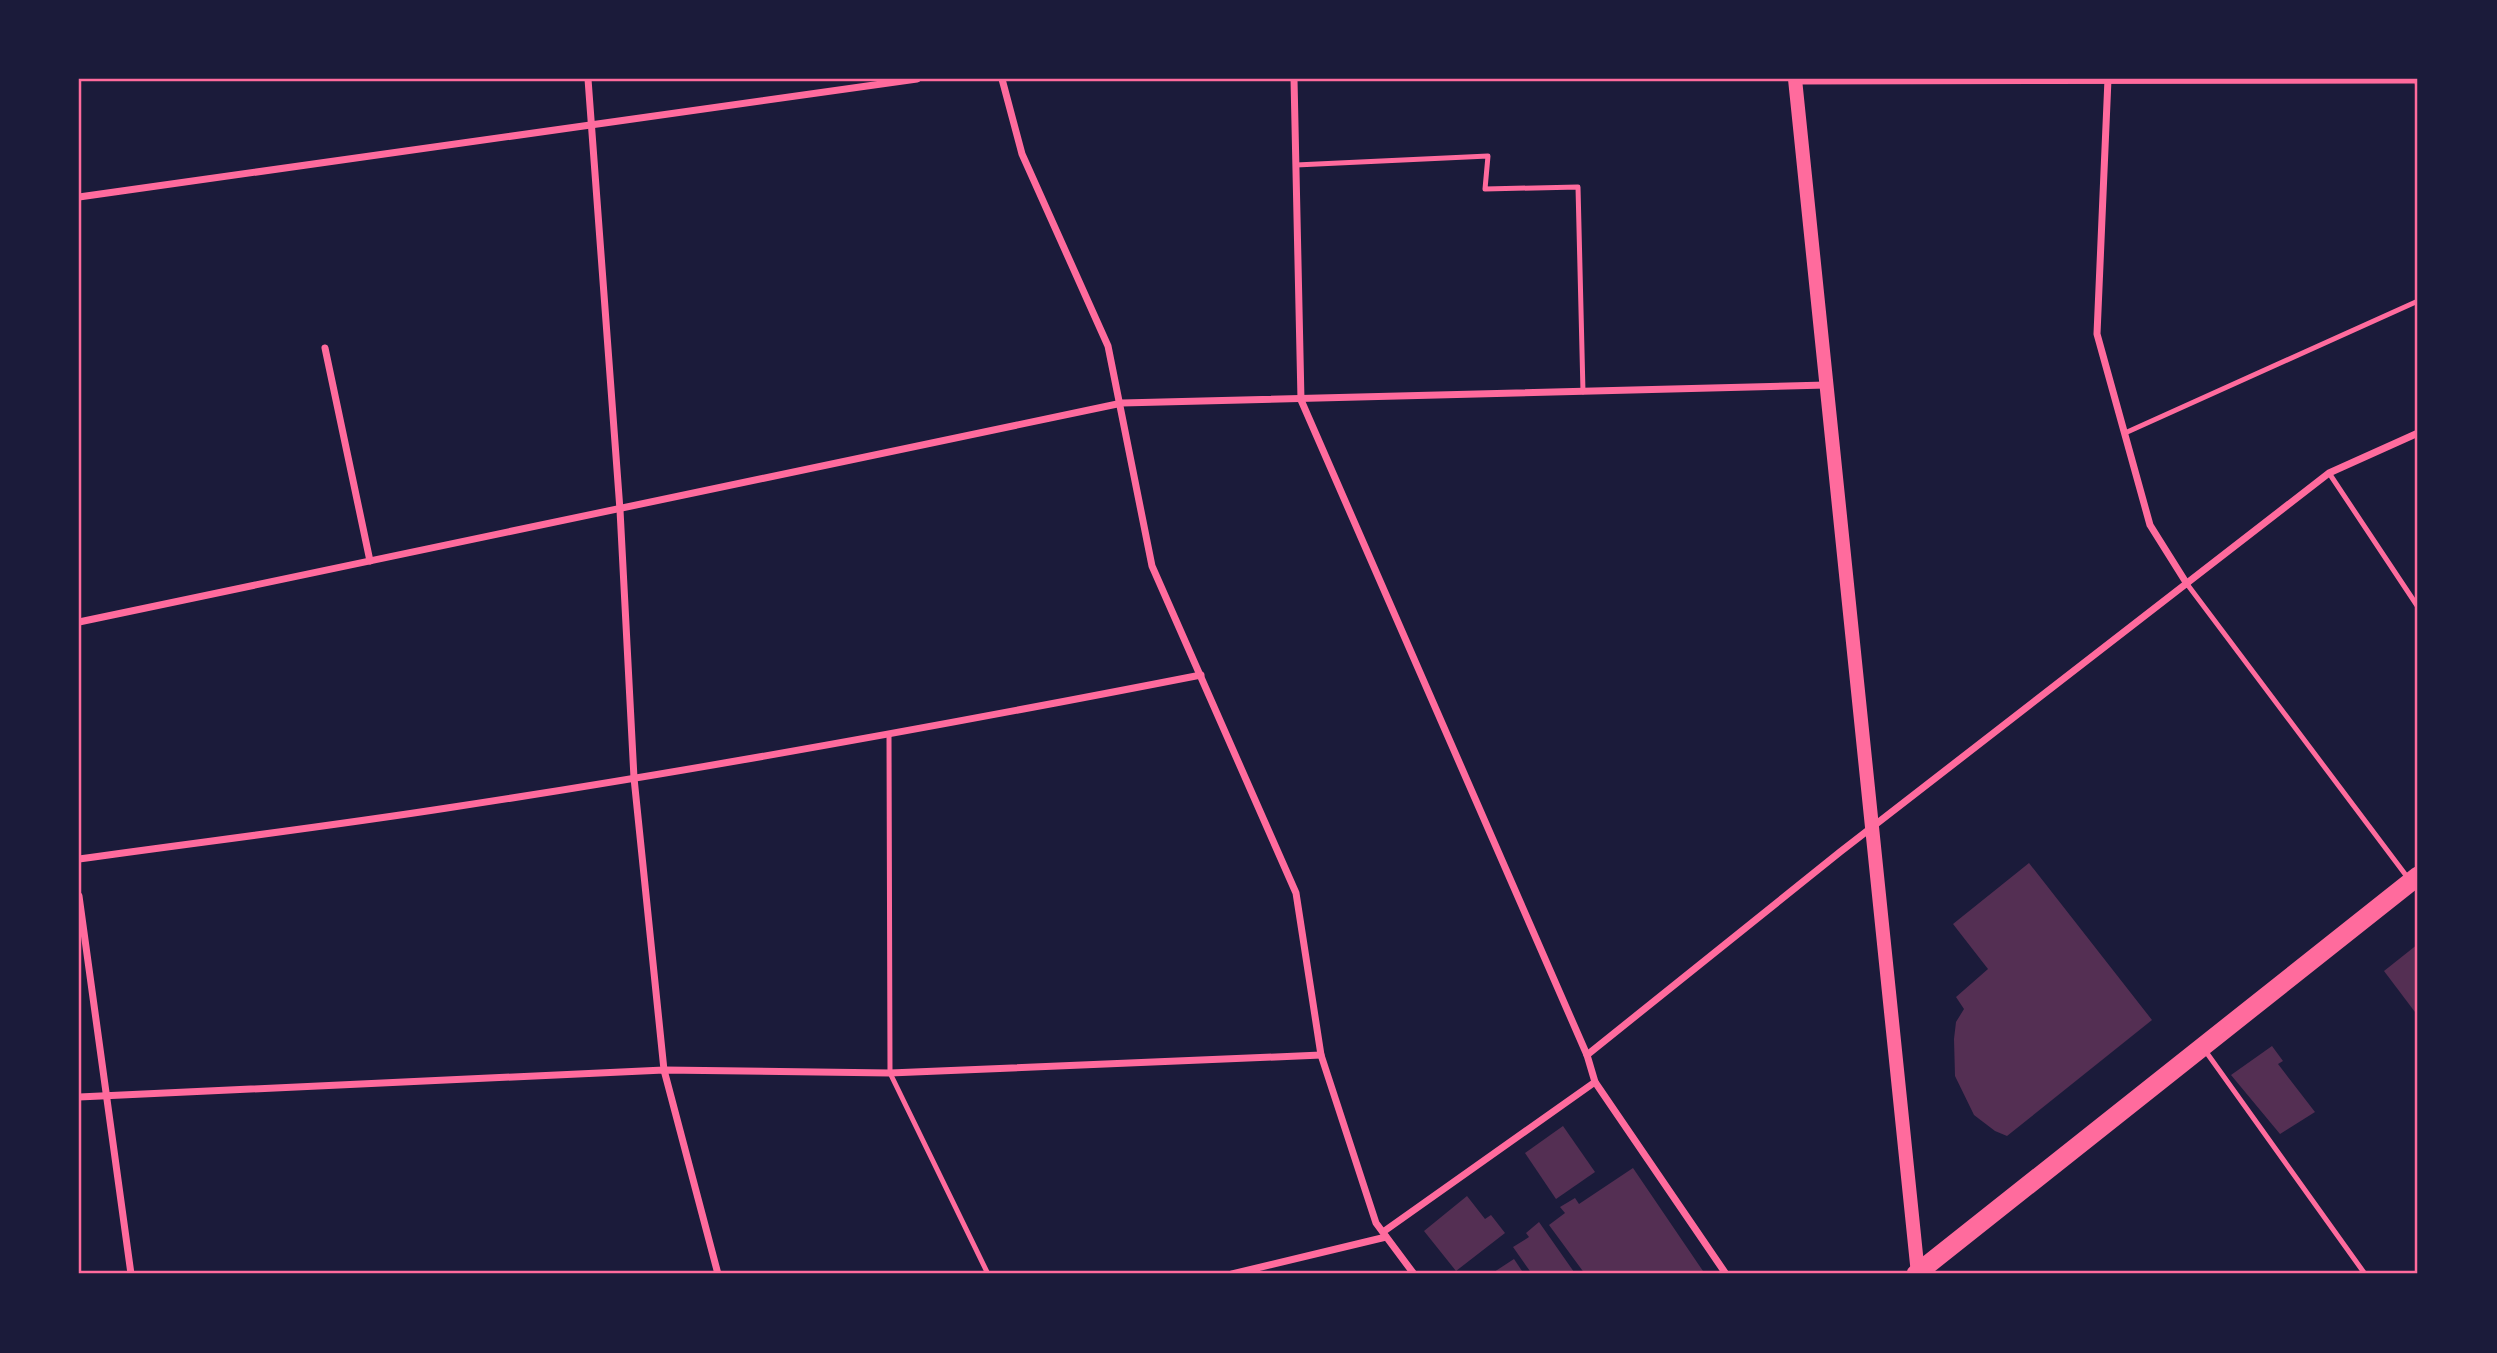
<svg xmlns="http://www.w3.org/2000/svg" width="2497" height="1353" font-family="'Space Grotesk',sans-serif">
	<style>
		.building { fill: #542f53 }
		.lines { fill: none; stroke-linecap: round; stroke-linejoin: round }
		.service { stroke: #ff6b9d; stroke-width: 5 }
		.minor { stroke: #ff6b9d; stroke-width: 7 }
		.secondary { stroke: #ff6b9d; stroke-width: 14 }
		.trunk { stroke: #ff6b9d; stroke-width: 19 }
		.neatline { fill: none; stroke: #ff6b9d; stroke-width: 2.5 }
	</style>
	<rect width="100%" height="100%" fill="#1b1b3a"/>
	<g class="building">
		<path d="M2029 863 2152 1020 2007 1136 1995 1131 1974 1115 1955 1076 1954 1039 1956 1022 1964 1009 1956 997 1988 969 1953 924Z"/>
		<path d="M2418 944V1016L2384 971Z"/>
		<path d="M2272 1046 2283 1061 2278 1064 2315 1112 2280 1134 2231 1075Z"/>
		<path d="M1563 1126 1595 1172 1556 1199 1525 1153Z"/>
		<path d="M1633 1168 1705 1274H1585L1549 1225 1565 1213 1560 1207 1575 1198 1579 1204Z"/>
		<path d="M1467 1196 1485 1219 1491 1215 1505 1233 1456 1271 1424 1231Z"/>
		<path d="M1539 1222 1574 1272 1571 1274H1532L1513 1247 1529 1237 1526 1233Z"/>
		<path d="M1514 1259 1524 1274H1491Z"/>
	</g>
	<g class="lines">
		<g class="service">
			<path d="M2417 80 2418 91"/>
			<path d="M1296 165 1488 156 1485 189 1578 187 1583 392"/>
			<path d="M2125 433 2418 301"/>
			<path d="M2329 473 2418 607"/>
			<path d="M2187 584 2408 878"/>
			<path d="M889 735 890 1073 988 1274"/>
			<path d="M2204 1049 2365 1274"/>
		</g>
		<g class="minor">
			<path d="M588 79 620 510 634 778 664 1070 718 1274"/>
			<path d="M1002 79 1022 154 1108 346 1152 566 1296 893 1321 1055 1376 1223 1414 1274"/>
			<path d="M1294 79 1301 400 1587 1055 1595 1082 1726 1274"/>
			<path d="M2108 79 2097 334 2150 525 2187 584"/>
			<path d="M1795 81 2418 80"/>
			<path d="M79 197 917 79"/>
			<path d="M325 348 370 561"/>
			<path d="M79 622 1122 403 1826 385"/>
			<path d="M79 859C201 842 324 827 447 808 699 770 950 724 1201 675"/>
			<path d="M79 896 131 1274"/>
			<path d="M1587 1055 1840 852 2329 473 2418 433"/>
			<path d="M79 1097 664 1070 890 1073 1321 1055"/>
			<path d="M1383 1232 1595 1082"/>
			<path d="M1232 1274 1386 1237"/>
		</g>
		<path class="secondary" d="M1795 79 1918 1274"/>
		<path class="trunk" d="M1916 1274 2418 876"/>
	</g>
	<rect width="2497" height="1353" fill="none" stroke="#1b1b3a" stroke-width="161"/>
	<rect x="80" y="80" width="2336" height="1192" class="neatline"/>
</svg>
